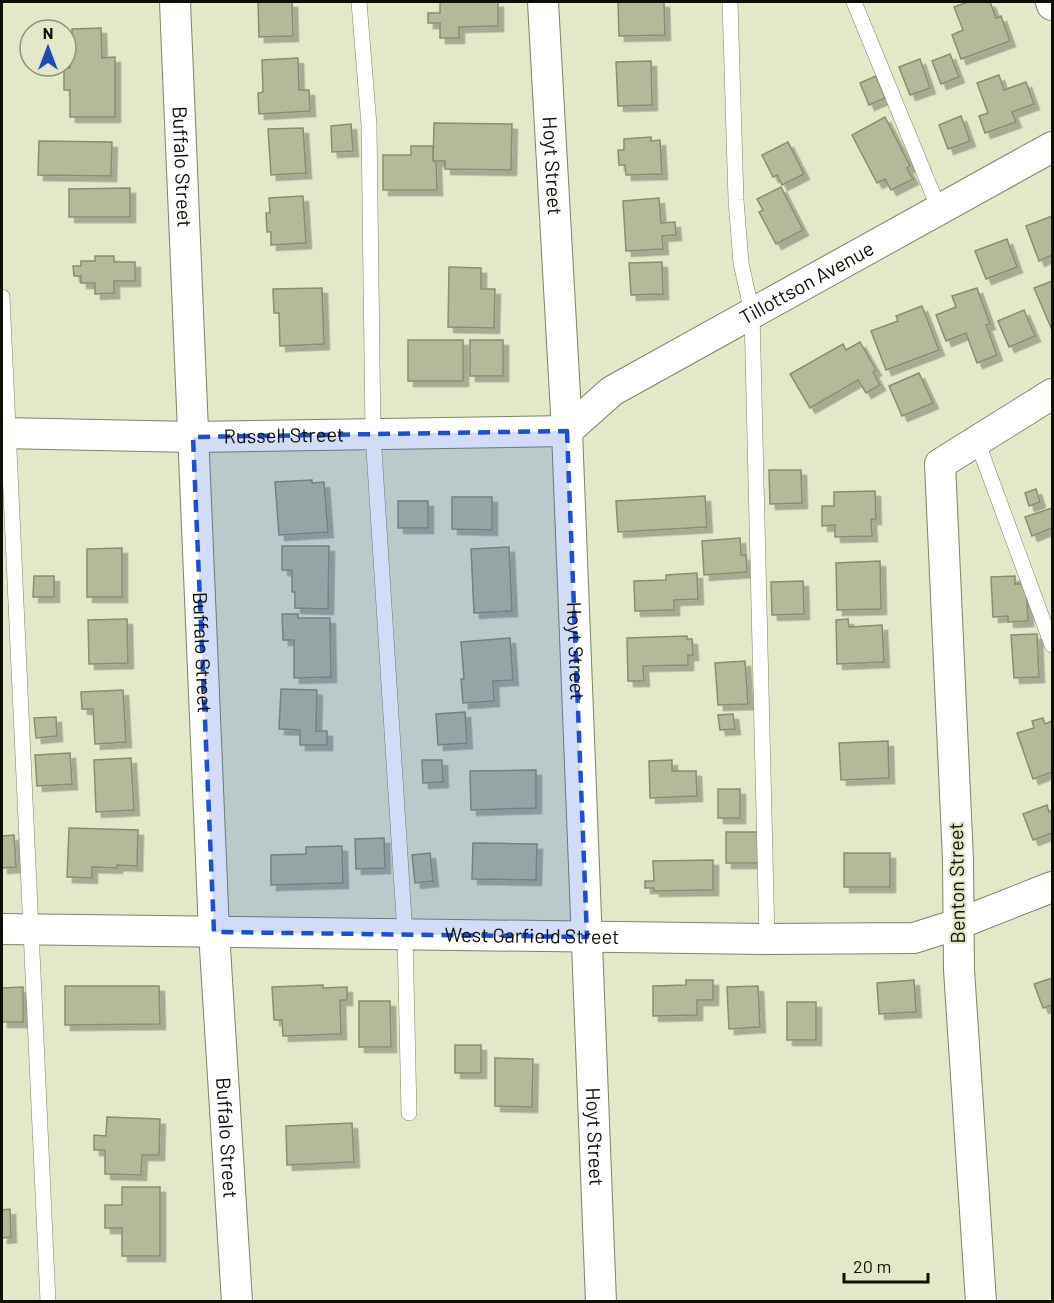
<svg xmlns="http://www.w3.org/2000/svg" width="1054" height="1303" font-family="Barlow,sans-serif">
	<style>
		.building { fill: #b3b999; stroke: #888e6f; stroke-width: 1.5; filter: url(#shadow) }
		.lines { fill: none; stroke-linecap: round; stroke-linejoin: round }
		.service-casing { stroke: #7e8466; stroke-width: 16 }
		.minor-casing { stroke: #7e8466; stroke-width: 32 }
		.service { stroke: #fff; stroke-width: 15 }
		.minor { stroke: #fff; stroke-width: 30 }
		.marked { fill: #1d4ed8; fill-opacity: 0.2; stroke: #1d4ed8; stroke-width: 4.5; stroke-dasharray: 12 8; stroke-linejoin: round }
		.labels { text-anchor: middle; stroke-width: 4.5; stroke-linejoin: round; paint-order: stroke }
		.street-label { font-size: 20px; fill: #0e1005; stroke: #e2e9c8 }
	</style>
	<defs>
		<filter id="shadow"><feDropShadow dx="5.5" dy="5.5" stdDeviation="0" flood-color="#0004"/></filter>
	</defs>
	<rect width="100%" height="100%" fill="#e2e9c8"/>
	<g class="building">
		<path d="M258 2H292L293 36 259 37Z"/>
		<path d="M440 2H498V26L459 27V38H440V23H428V13H440Z"/>
		<path d="M618 2H664L665 35 619 36Z"/>
		<path d="M968 2H990L996 18 1001 16 1010 41 961 59 952 35 963 30 954 7Z"/>
		<path d="M101 28 102 58 115 57V117H70V90H64V68H70V58H73L72 29Z"/>
		<path d="M950 54 959 77 941 84 932 61Z"/>
		<path d="M298 58 299 90H309L310 111 259 114 258 93 263 92 262 60Z"/>
		<path d="M920 59 930 88 910 95 899 67Z"/>
		<path d="M651 61 652 105 618 106 616 62Z"/>
		<path d="M999 75 1004 90 1026 82 1034 104 1012 112 1016 122 985 133 979 116 988 113 977 83Z"/>
		<path d="M876 76 885 98 869 105 860 83Z"/>
		<path d="M961 116 970 141 948 149 939 125Z"/>
		<path d="M885 117 910 166 907 168 913 179 891 190 885 179 877 183 852 135Z"/>
		<path d="M434 123 512 124 511 170 445 169V161H433Z"/>
		<path d="M351 124 353 151 332 152 331 126Z"/>
		<path d="M303 128 306 173 271 175 268 129Z"/>
		<path d="M651 137V141L660 140 662 174 626 175 625 165H619L618 150H624V139Z"/>
		<path d="M39 141 112 142 111 176 38 175Z"/>
		<path d="M788 142 804 174 782 185 777 175 773 177 762 155Z"/>
		<path d="M411 146H433V161H436L437 190H383V155H411Z"/>
		<path d="M781 187 803 230 776 244 759 212 763 210 757 199Z"/>
		<path d="M130 188V217H69V189Z"/>
		<path d="M303 196 306 243 271 245V232H267L266 213H270L269 198Z"/>
		<path d="M659 198 661 223 675 222 676 235 662 236 663 249 626 251 623 201Z"/>
		<path d="M1052 216V255L1039 261 1026 226Z"/>
		<path d="M1007 239 1017 267 986 279 975 251Z"/>
		<path d="M95 256H114V262H135V281H114V293L95 294V283H81V276H74L73 266H81V261H95Z"/>
		<path d="M662 262 663 294 631 295 629 263Z"/>
		<path d="M449 267 481 268V289H495L494 328 448 327Z"/>
		<path d="M1052 281V330L1034 288Z"/>
		<path d="M322 288 324 344 280 346 279 313H274L273 289Z"/>
		<path d="M977 288 990 324 986 325 997 355 977 363 966 333 946 341 936 315 956 307 952 296Z"/>
		<path d="M922 306 939 350 886 370 871 331 898 321 896 316Z"/>
		<path d="M1024 310 1035 336 1009 347 998 321Z"/>
		<rect x="408" y="340" width="55" height="41"/>
		<rect x="470" y="340" width="33" height="36"/>
		<path d="M860 342 876 370 873 372 880 385 866 393 858 380 810 408 790 374 843 344 846 350Z"/>
		<path d="M919 373 933 403 902 416 889 386Z"/>
		<path d="M769 470H801L802 503 770 504Z"/>
		<path d="M312 480V483L324 482 328 532 279 535 275 482Z"/>
		<path d="M1036 489 1040 502 1029 506 1025 493Z"/>
		<path d="M875 491 876 519H871L872 536 835 537V525L822 526V506H834V492Z"/>
		<path d="M705 496 707 527 618 532 616 501Z"/>
		<path d="M452 497H492V530L452 529Z"/>
		<rect x="398" y="501" width="30" height="27"/>
		<path d="M1052 508V528L1032 536 1025 517Z"/>
		<path d="M740 538 741 555H746L747 572 704 575 702 541Z"/>
		<path d="M282 546H329L328 609 295 608V592H292V570H282Z"/>
		<path d="M509 547 512 611 474 613 471 549Z"/>
		<path d="M122 548V597H87V549Z"/>
		<path d="M880 561 881 609 837 610 836 563Z"/>
		<path d="M697 573 698 599 674 600V610L635 611 634 581 666 580V575Z"/>
		<path d="M34 576H54V597H33Z"/>
		<path d="M1015 576V584H1026L1028 621 1008 622V616L993 617 991 577Z"/>
		<path d="M803 581 804 614 772 615 771 582Z"/>
		<path d="M282 614H298V618H330L331 677 294 678V640H283Z"/>
		<path d="M127 619 128 663 89 664 88 620Z"/>
		<path d="M848 619 849 627 882 625 884 662 837 664 836 620Z"/>
		<path d="M1037 634 1039 677 1014 678 1011 635Z"/>
		<path d="M687 636V639H692L693 655H688V665L643 666 644 681H628L627 638Z"/>
		<path d="M510 638 513 680 493 681 494 701 463 703 461 679H464L461 642Z"/>
		<path d="M745 661 748 704 718 705 715 663Z"/>
		<path d="M281 689 317 690 316 731H327V745H300V730L279 729Z"/>
		<path d="M123 690 126 742 95 744 93 709H82L81 692Z"/>
		<path d="M465 712 467 743 438 745 436 714Z"/>
		<path d="M733 714 735 729 720 730 718 715Z"/>
		<path d="M56 717 57 736 36 738 34 718Z"/>
		<path d="M1043 718 1045 724 1052 721V772L1033 779 1017 733 1034 728 1032 721Z"/>
		<path d="M888 741 889 778 841 780 839 743Z"/>
		<path d="M70 753 72 784 37 786 35 755Z"/>
		<path d="M131 758 134 810 96 812 94 760Z"/>
		<path d="M422 760H442L443 782 423 783Z"/>
		<path d="M672 760V771H696L697 796 650 798 649 761Z"/>
		<path d="M536 770V808L471 810 470 771Z"/>
		<rect x="718" y="789" width="22" height="29"/>
		<path d="M1047 805 1049 812 1052 810V833L1033 840 1023 814Z"/>
		<path d="M69 828 138 830 137 866 117 865V868L92 867V878L67 877Z"/>
		<rect x="726" y="832" width="33" height="31"/>
		<path d="M14 835 16 867 2 868V836Z"/>
		<path d="M384 838 385 868 356 869 355 839Z"/>
		<path d="M473 843 537 844 536 880 472 879Z"/>
		<path d="M342 846 343 883 271 885V855L306 854V847Z"/>
		<path d="M430 853 433 881 415 883 412 855Z"/>
		<rect x="844" y="853" width="46" height="34"/>
		<path d="M713 860V890L654 891V888H645V881H654L653 861Z"/>
		<path d="M1052 978V1005L1043 1008 1034 984Z"/>
		<path d="M686 980H713V1000H697V1015L653 1016V986L686 985Z"/>
		<path d="M914 980 916 1012 879 1014 877 983Z"/>
		<path d="M323 985V988L347 987V1000H340L341 1034 283 1036 282 1020H274L272 987Z"/>
		<path d="M65 986H159L160 1024 65 1025Z"/>
		<path d="M758 986 760 1027 729 1029 727 987Z"/>
		<path d="M23 987V1022H2V988Z"/>
		<path d="M359 1001H390L391 1047H359Z"/>
		<rect x="787" y="1002" width="29" height="38"/>
		<rect x="455" y="1045" width="26" height="28"/>
		<path d="M495 1058 533 1059 532 1107 495 1106Z"/>
		<path d="M107 1117 160 1119 159 1155H142L141 1175 105 1174V1150H94V1135L106 1136Z"/>
		<path d="M352 1123 354 1162 287 1165 286 1126Z"/>
		<path d="M122 1187H160V1256H122V1228H105V1205H122Z"/>
		<path d="M10 1209 11 1237 2 1238V1210Z"/>
	</g>
	<g class="lines">
		<g class="service-casing">
			<g id="service">
				<path d="M359 2 369 125 373 434 405 934 409 1113"/>
				<path d="M730 2 736 200 741 263 752 313 767 939"/>
				<path d="M854 2 939 209"/>
				<path d="M2 297 48 1302"/>
				<path d="M977 441 1052 645"/>
			</g>
		</g>
		<g class="minor-casing">
			<g id="minor">
				<path id="s1" d="M175 2 214 932 237 1302"/>
				<path id="s2" d="M543 2 567 431 601 1302"/>
				<path d="M1051 2 1052 5"/>
				<path id="s3" d="M2 433 193 437 567 431 612 391 1052 147"/>
				<path id="s4" d="M2 929 767 939 914 938 958 924 1052 887"/>
				<path d="M981 1302 959 970 958 860 940 464 1052 394"/>
			</g>
		</g>
		<use href="#service" class="service"/>
		<use href="#minor" class="minor"/>
	</g>
	<path class="marked" d="M567 431 587 937 214 932 193 437Z"/>
	<g class="labels">
		<g class="street-label">
			<text dy="7" stroke="none"><textPath href="#s1" startOffset="165">Buffalo Street</textPath></text>
			<text dy="7" stroke="none"><textPath href="#s2" startOffset="164">Hoyt Street</textPath></text>
			<text dy="7" stroke="none"><textPath href="#s3" startOffset="848">Tillottson Avenue</textPath></text>
			<text dy="7" stroke="none"><textPath href="#s3" startOffset="282">Russell Street</textPath></text>
			<text dy="7" stroke="none"><textPath href="#s2" startOffset="650">Hoyt Street</textPath></text>
			<text dy="7" stroke="none"><textPath href="#s1" startOffset="651">Buffalo Street</textPath></text>
			<text transform="translate(957 883) rotate(-91)" y="7">Benton Street</text>
			<text dy="7" stroke="none"><textPath href="#s4" startOffset="530">West Garfield Street</textPath></text>
			<text dy="7" stroke="none"><textPath href="#s1" startOffset="1137">Buffalo Street</textPath></text>
			<text dy="7" stroke="none"><textPath href="#s2" startOffset="1136">Hoyt Street</textPath></text>
		</g>
	</g>
	<rect width="1054" height="1303" fill="none" stroke="#0e1005" stroke-width="6"/>
	<g transform="translate(48 48)"><circle r="28" fill="#e2e9c8" stroke="#8d927a" stroke-width="1.5"/>
	<path d="M0-4.5L10 22L0 15L-10 22Z" fill="#1c4cb9"/>
	<text y="-9" font-size="16" font-weight="bold" text-anchor="middle" fill="#0e1005">N</text>
	</g>
	<path d="M844 1273v9h84v-9" fill="none" stroke="#0e1005" stroke-width="3"/>
	<text x="853" y="1273" font-size="18" fill="#0e1005" stroke="#e2e9c8" stroke-width="4.5" paint-order="stroke">20 m</text>
</svg>
